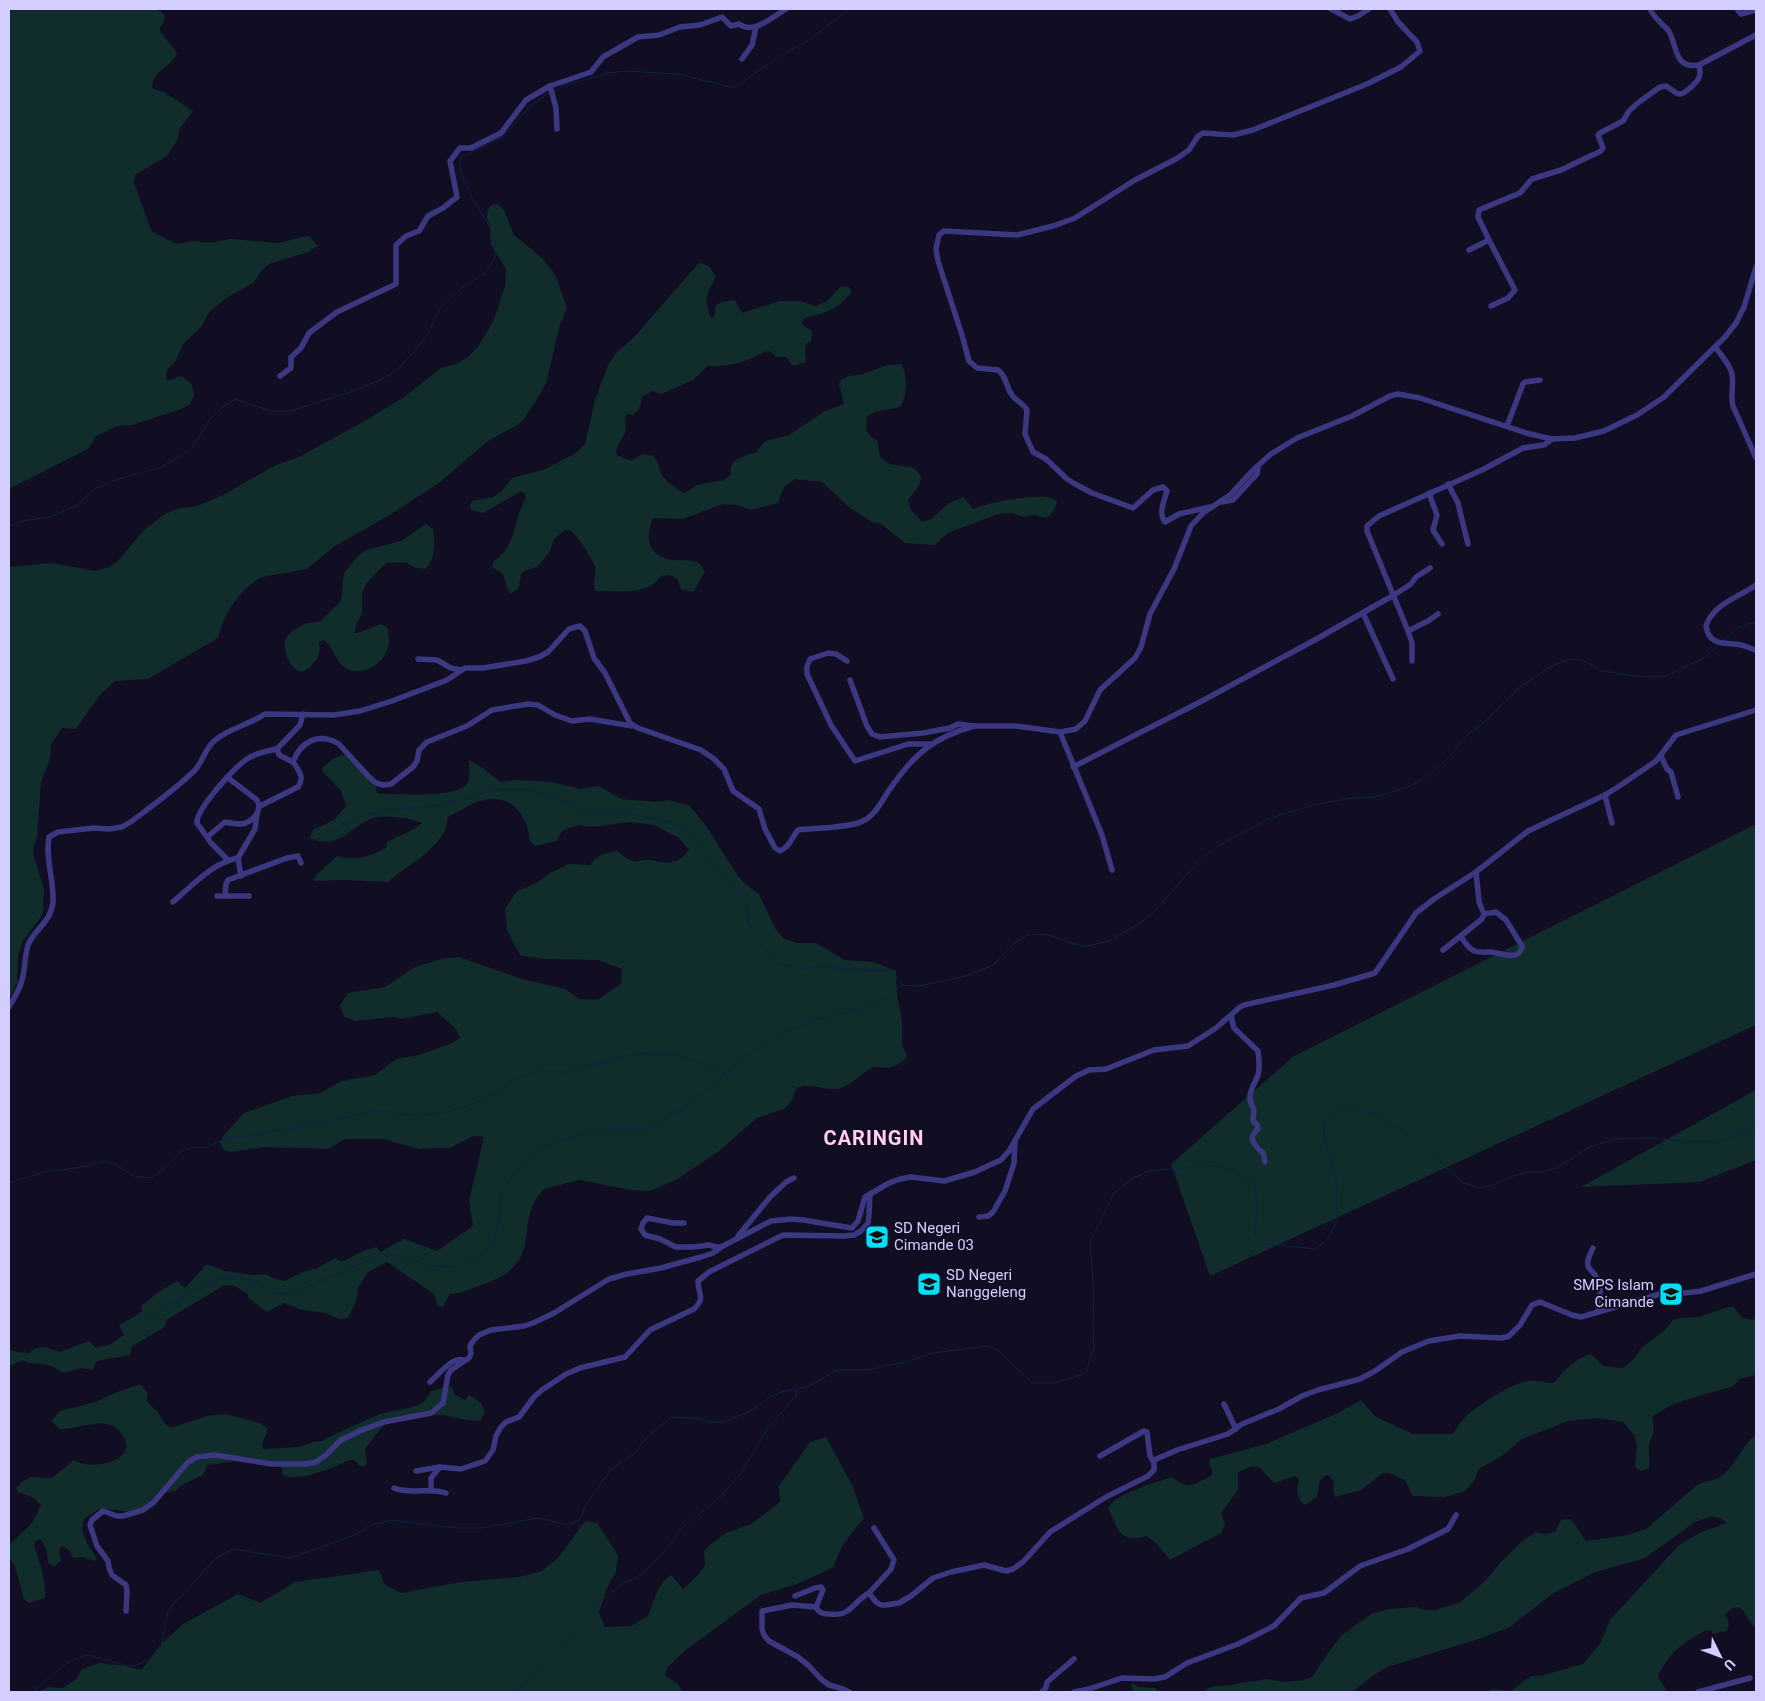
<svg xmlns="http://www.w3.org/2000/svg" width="1765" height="1701" font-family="Roboto,sans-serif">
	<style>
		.green { fill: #102c2b }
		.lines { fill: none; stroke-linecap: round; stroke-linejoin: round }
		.stream { stroke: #0c2347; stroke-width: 1 }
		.minor { stroke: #3b3881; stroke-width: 5.5 }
		.labels { text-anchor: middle; stroke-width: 4; stroke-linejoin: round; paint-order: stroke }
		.poi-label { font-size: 15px; fill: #d4ceff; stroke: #110d22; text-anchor: start }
		.district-label { font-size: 20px; font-weight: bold; letter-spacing: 1px; fill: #ffd0ee; stroke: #110d22 }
	</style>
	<rect width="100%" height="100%" fill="#110d22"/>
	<g class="green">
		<path d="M9 9H154L162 12 165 16 163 24 160 27V31L177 53C172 67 153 70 152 86L154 89 164 92 193 111 180 128 177 141 167 156 135 175 134 182 150 228 153 232 177 244 194 241 208 243 231 239 279 243 306 236 310 237 318 246 308 252 269 264 263 269 253 283 228 297 210 311 201 327 183 344 176 360 167 370 166 379 170 380 182 376 192 385 194 397 189 405 181 409 132 425 118 426 96 436 88 449 9 489Z"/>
		<path d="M493 204H498L504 210 514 235 543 259 555 274 567 308 560 325 546 383 542 391 524 419 517 425 488 441 439 483 388 516 335 546 307 569 262 577C240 589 223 614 218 638L148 679 115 681 99 696 76 729 62 728 51 745 50 759 41 782 37 838 34 846 33 854 44 888 43 914 23 941 18 955 17 983 9 999V567L51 563 96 571 109 567 117 562 144 530 165 514 178 509 197 506 223 495 276 465 299 457 363 422 404 397 441 368 456 364 468 357 478 347 494 320 505 287 506 269 491 245 490 227 487 218 488 210 490 206Z"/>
		<path d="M701 263 709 266 716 277C706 295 703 300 712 319L714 317 716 306 721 302 735 300 742 313 780 301H800L816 306 827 301 841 286 849 287 852 292C836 311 827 312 803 319L802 324 812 331 811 341 806 344 805 349 806 362 793 366 786 357H777L769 351C761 353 755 357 747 360 736 365 721 366 708 366L693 380 661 394 653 391 642 397C641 405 639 411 633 415L628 414 625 417 626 431 616 450 617 455 631 461 642 454 653 456C659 462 659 468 662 475 666 482 678 490 685 493L697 485 724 480 731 474C728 458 745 456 758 452L759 448 766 441 789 435 825 411 844 404 839 384 841 380 849 376 863 374 887 365 901 364C908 377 908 394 900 407L875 412 867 416C866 428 865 435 877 440L880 456 883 460 890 464 914 468 921 476 919 486 908 500 910 509 922 522 931 519 949 503 964 497 973 509C988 503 1045 490 1057 501 1056 508 1052 515 1046 518L1034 515 1023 517 1013 513 998 514 948 533 935 545 905 543 881 524 872 522 850 508 822 482 795 479 784 487 778 503 751 510 737 505 723 504 683 519 653 518C645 537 647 555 671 560 679 561 691 559 698 563 702 565 703 569 705 572L693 592 681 589 677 579 670 575 661 576C648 596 618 591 596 591 591 583 597 576 595 567 594 561 578 537 573 533 570 530 569 530 565 530L554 539 550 551 540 564 536 567 524 571 521 574 519 587 517 590 511 593 508 590 503 574 492 567 493 562 506 550 513 535 519 513 526 497 524 493 520 492 483 513 471 510 470 505 472 501 493 497 501 492 512 478 545 469 576 453 585 444 595 400 609 363 617 352 632 339 649 320 697 265Z"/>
		<path d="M426 524 433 529C435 542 436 560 425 569L416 568 405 562 386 563 366 584 362 593V613L356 625 355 633C362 633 373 626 381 624L388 628C388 633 389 639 389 644 386 663 362 679 344 667 334 659 333 645 323 640L319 642 320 651 317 659 309 668 302 672C289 669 283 652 285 639L291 632 304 624 321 621 341 601 344 573 359 555 366 550 401 541Z"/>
		<path d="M350 753 374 777 377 793 385 794C402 793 463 800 469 780 470 774 469 766 469 760 481 765 490 775 501 782L515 780 552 782 580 789 599 786 621 799 657 802 668 800 689 805 706 826 738 876 745 884 759 894 775 928 783 938 797 943H816L845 960 873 962 896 971 897 994 902 1022V1045L907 1056C904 1062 894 1067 888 1068 882 1068 878 1066 872 1068 860 1074 850 1088 835 1089 821 1090 809 1082 797 1088L792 1100 786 1108 757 1118 719 1151 676 1180 649 1191 631 1190 579 1180 544 1189C511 1222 548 1262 484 1284 472 1288 462 1294 450 1294L443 1307 437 1305 434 1294 387 1262 368 1272 358 1288 356 1301 348 1318 339 1319 326 1313 302 1310 284 1303 267 1312 248 1298V1294L235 1286 225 1285 166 1320 165 1327 132 1346 130 1355 97 1361 93 1370 81 1368 63 1373C56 1368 51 1365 43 1364 35 1363 30 1365 23 1360L9 1366V1349L18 1352 29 1353C40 1344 47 1347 60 1352L89 1341 96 1348 109 1345 124 1335 119 1325 134 1317 142 1311 141 1306 157 1293 177 1281 185 1288 206 1265H210L225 1271 253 1275 266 1274 273 1278 284 1281 303 1272 316 1269 335 1258 341 1262 366 1250 377 1247 380 1252 404 1239 437 1251 473 1226 469 1201 484 1137 473 1136 450 1148 419 1149 383 1139H345L328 1149 264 1147 231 1152 224 1150 220 1143 224 1135 244 1113 292 1096 320 1093 342 1081 375 1075 396 1059 419 1055 452 1043 460 1038 456 1029 437 1012 402 1019 392 1017 356 1021 344 1017 340 1005 348 993 385 987 415 967 441 959 459 957 522 979 565 989 579 999 597 1000 621 984 622 969 598 960 544 959 520 955 507 930 505 909 516 892 538 882 550 873 569 864 590 865C598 854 604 853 617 851 622 855 628 860 634 861 639 862 645 859 650 860 667 863 677 866 689 850L679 838 654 825 630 822 591 827 578 825 562 831 557 841 535 846 530 841C528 816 512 794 484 800 472 802 459 812 448 817 447 822 446 828 444 832 432 854 406 866 388 882L345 880 313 881 317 874 337 856C357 861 369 857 386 848L387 842C399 835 413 832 422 823 413 818 383 815 373 818 349 827 340 851 310 838L313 830 334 820 346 806 341 791 323 772 322 768 334 758Z"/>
		<path d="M1754 825H1756V1025L1210 1276 1171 1164 1294 1056Z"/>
		<path d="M1756 1090V1160L1700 1182 1581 1187Z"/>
		<path d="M1728 1307H1733L1743 1318 1752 1320 1756 1317V1375L1739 1379 1734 1386C1712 1393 1666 1402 1652 1418 1658 1435 1648 1437 1649 1451 1649 1457 1650 1461 1649 1468L1641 1471 1635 1467 1637 1444 1634 1435 1623 1422 1597 1418 1568 1421 1522 1439 1503 1455 1479 1469 1474 1481 1465 1491 1445 1497 1413 1496 1405 1480 1389 1473H1383L1361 1490 1335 1497C1332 1489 1337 1478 1326 1475L1320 1480 1317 1497 1305 1505C1295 1496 1297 1491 1299 1479L1295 1476 1274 1483C1259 1469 1260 1459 1238 1473V1490L1221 1513 1225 1525 1221 1533 1170 1560 1156 1543 1146 1536C1119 1545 1117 1526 1108 1508 1116 1493 1155 1483 1172 1477 1190 1491 1191 1485 1211 1476L1212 1471 1209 1463 1210 1459 1266 1444 1338 1413 1361 1400 1376 1417 1413 1434H1453C1457 1429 1459 1423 1464 1418 1477 1406 1510 1384 1527 1381 1536 1379 1544 1383 1554 1383 1564 1371 1575 1358 1591 1354L1604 1366 1623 1368 1634 1359 1641 1348 1664 1331 1673 1320 1681 1318 1699 1317Z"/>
		<path d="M140 1384 148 1393 147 1401 150 1405 157 1411 164 1422 170 1428 207 1416 225 1414 260 1423 268 1429 262 1445 263 1449 299 1447 313 1442 322 1441 333 1435 380 1414 413 1407 424 1402 431 1391 452 1386 454 1394 465 1400 469 1395C477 1399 484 1404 485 1413L481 1420C467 1423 452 1415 438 1415 421 1415 404 1419 387 1420L365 1449 367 1463 364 1466H360L354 1460H350C337 1466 294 1485 282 1474V1468L279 1462 250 1459 207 1465 203 1475 182 1485 175 1491 161 1493 145 1506 137 1510 129 1512 107 1509 98 1510 85 1518 83 1522 82 1531 88 1545 97 1559 94 1561 83 1557 73 1558 70 1551 63 1546 59 1549 61 1561 54 1567 48 1563C48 1555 46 1546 40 1539L36 1541 34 1545C39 1561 47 1582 45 1598L29 1603 24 1599 15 1567 9 1557V1545L32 1523 41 1505 34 1498 18 1492 16 1488 22 1482 30 1477 52 1478 74 1460C93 1473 148 1458 117 1429 103 1416 77 1430 60 1429L51 1421 60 1411 95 1402 120 1391Z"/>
		<path d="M1754 1436H1756V1628C1743 1618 1745 1596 1725 1614L1729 1623 1727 1631 1714 1634 1706 1630C1683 1644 1669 1651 1658 1677L1668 1692H1484L1493 1689 1511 1691 1531 1676H1540L1583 1664 1600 1644 1610 1620 1678 1546 1699 1533 1727 1523 1720 1518 1712 1516 1695 1522 1645 1558 1593 1573 1552 1594 1510 1627 1479 1639 1387 1667 1371 1677 1352 1692H1205L1206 1689 1215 1686H1224L1266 1679 1285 1682 1304 1680 1312 1677 1330 1650 1342 1635 1371 1614 1388 1609 1416 1607 1425 1610H1435L1459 1603 1485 1581 1501 1562 1521 1542 1536 1532 1545 1534 1555 1532 1561 1520 1571 1519 1586 1541 1628 1535 1646 1529 1697 1485C1707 1479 1712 1482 1720 1477 1734 1468 1741 1448 1754 1436Z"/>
		<path d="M826 1437 852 1485 864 1518C851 1534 839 1547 834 1567L797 1584 761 1595 687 1649 668 1667 665 1675 678 1684 683 1692H37L49 1687 63 1688 75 1680 82 1669 99 1663 125 1666 141 1670 162 1643 183 1624 238 1594 260 1603 295 1582 379 1570 385 1585 401 1593 461 1582 519 1577 542 1571 558 1558 585 1521 597 1523 618 1555 616 1572 607 1588 599 1612 605 1627 631 1626 648 1616C655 1602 656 1584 671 1575L683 1589 699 1574 705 1565 704 1551 711 1544 726 1533 751 1524 780 1502 779 1486 810 1442Z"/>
		<path d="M1131 1682 1138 1687 1156 1688 1158 1692H1133Z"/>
	</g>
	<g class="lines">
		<g class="stream">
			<path d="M555 91 564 86 608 73 626 71 678 74 734 88 786 52 805 43 849 9"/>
			<path d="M9 526 22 521 50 517 78 505 94 489 115 480 162 467 192 448 211 418 220 409 235 399 271 411H290L348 393 378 381 395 372 412 354 428 334 440 308 460 289 483 274 489 268 495 257 496 247 490 227 472 198 460 170V161L462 157 504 136 529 107 549 93"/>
			<path d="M1723 640 1737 628 1756 622"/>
			<path d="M331 832 362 816 398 809 436 806 497 790H531L567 802 574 808 591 815H635L669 822 678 825 700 844 707 857 725 876 747 904 748 922 764 950 779 964 802 969 825 966 852 971 881 970 889 971 896 976 901 984"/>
			<path d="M9 1183 51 1170H60L82 1167 104 1161 113 1163 134 1176 151 1178 164 1169 180 1152 192 1147 205 1148 229 1137 255 1136 272 1131 298 1127 310 1121H328L371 1112 385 1111 417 1116 447 1112 470 1105 494 1094 512 1081 538 1071 566 1072 625 1056 648 1053H674L726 1074"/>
			<path d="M139 1324 196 1289 224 1277 243 1278 258 1283 268 1292 287 1294 305 1288 383 1254 405 1257 428 1265 459 1268 485 1252 494 1241 500 1214 501 1195 507 1183 525 1161 547 1145 599 1129H648L689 1104 767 1039 818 1019 868 1007 886 998 902 985 920 986 966 976 993 965 1012 945 1027 935 1045 934 1074 944 1087 946 1109 941 1142 922 1153 913 1201 858 1220 845 1268 819 1317 804 1351 798 1376 797 1410 786 1427 777 1448 758 1469 733 1480 726 1520 687 1550 667 1566 660 1576 659 1584 661 1603 671 1643 677 1666 676 1704 658 1719 645"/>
			<path d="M33 1692 68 1662 87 1655 129 1666C135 1666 139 1664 144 1662 171 1650 159 1625 171 1607L215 1559 233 1549 290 1558 355 1535 372 1525 391 1520 458 1528H482L538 1518 569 1525 580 1520 585 1507 611 1469 634 1454 647 1437 669 1419 673 1417 693 1418 711 1422H723L749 1412 772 1396 785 1391 797 1390 809 1386 837 1370H866L909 1361 933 1353 988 1346 999 1351 1032 1383H1056L1086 1373 1094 1347 1093 1324 1094 1295 1090 1242 1114 1193 1133 1178 1149 1171 1196 1167 1218 1166 1236 1172 1254 1184C1255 1193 1258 1204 1257 1213 1256 1227 1250 1232 1262 1243L1315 1249 1328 1239 1336 1223 1337 1183 1324 1136V1123L1330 1114 1345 1107 1377 1116 1410 1135 1464 1183 1478 1188 1491 1186 1513 1176 1529 1172H1542L1558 1167 1590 1147 1614 1139 1651 1138 1692 1142 1721 1141 1756 1126"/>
			<path d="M515 1692 526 1682 549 1655 563 1644 586 1619 597 1603 627 1581 636 1578 644 1572 665 1551 681 1529 720 1497 741 1473 768 1428 796 1396 797 1390"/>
		</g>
		<g class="minor">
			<path d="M1331 9 1350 19 1358 16 1369 9"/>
			<path d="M1650 9C1654 18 1662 23 1668 30 1678 44 1672 69 1699 65L1756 35"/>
			<path d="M1737 9 1741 14 1756 10"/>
			<path d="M742 59 752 45 756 27"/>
			<path d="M550 86 556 108 557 129"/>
			<path d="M1489 240 1515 290 1508 298 1491 306"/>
			<path d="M1469 250 1489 240 1478 217 1479 210 1520 193 1532 179 1561 170 1601 151 1603 148 1598 135 1600 133 1623 121 1629 111 1639 102 1660 87 1666 86 1678 94C1684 94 1685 92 1690 88 1698 81 1702 77 1699 65"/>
			<path d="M1715 347C1721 355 1730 364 1732 374 1734 385 1730 395 1733 406L1756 458"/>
			<path d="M280 376 291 368V357L301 348 309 333 337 312 396 284V245L406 236 419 231 428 216 443 208 457 197 450 161 460 148H471L501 133 526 100 550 86 591 72 603 57 638 37 659 35 680 27 700 25 722 17 731 26 739 24C754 35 772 17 786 9"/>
			<path d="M1507 426 1523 384 1525 382 1540 380"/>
			<path d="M1448 484 1458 503 1468 544"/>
			<path d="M1429 493 1437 515 1433 530 1442 544"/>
			<path d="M1222 502 1233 500 1257 474 1258 466"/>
			<path d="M1210 507 1179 514 1165 522C1158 513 1164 502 1167 491L1163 487 1153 490 1133 508 1092 493 1075 484 1067 479 1046 459 1033 452 1025 434 1027 410C1023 403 1016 401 1012 395 1005 386 1008 378 998 370L977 368 969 361 962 335 938 261 936 249 939 235 944 231 1017 235 1053 226 1075 218 1135 180 1176 159 1189 150 1198 136 1203 133 1233 135 1253 130 1367 84 1401 67 1420 51 1417 42 1398 22 1390 9"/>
			<path d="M1756 585C1739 597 1713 604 1706 626 1709 647 1726 642 1741 645 1746 646 1751 649 1756 650"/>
			<path d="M1363 613 1393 679"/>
			<path d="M1408 631 1428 621 1438 614"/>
			<path d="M418 659 437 660 451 668 461 670"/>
			<path d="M847 661 836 654 828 653 810 659 807 666V674L831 725 855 761 908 744H931"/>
			<path d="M1412 661V643L1408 631 1367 531V526L1379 516 1482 470 1523 448 1544 445 1552 439"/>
			<path d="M850 680 867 726 872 734 880 737 923 733 950 728 958 724 974 726H1016L1060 732 1076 729 1085 721 1100 690 1135 658 1141 647 1150 614 1174 569 1191 526 1203 513 1230 495 1253 470 1271 454 1297 438 1352 416 1390 396 1398 394 1420 398 1526 433 1552 439 1575 438 1604 431 1637 415 1664 397 1724 338 1736 323 1744 307 1756 267"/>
			<path d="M1060 732 1102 835 1112 870"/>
			<path d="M1661 756 1667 769 1671 772 1678 797"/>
			<path d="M293 762 279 755 277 749 300 725 303 714"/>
			<path d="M1073 767 1200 702 1313 641 1394 595 1411 584 1416 577 1430 568"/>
			<path d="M1605 795 1612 823"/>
			<path d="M260 806 298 787C305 777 299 771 293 762 301 741 319 732 339 744L368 776 376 783 383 785 391 784 413 767 417 761 419 750 427 742 467 726 492 710 528 704 538 705 555 715 572 721 590 719 632 726"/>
			<path d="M207 837 225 822C230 823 236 824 241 824 252 823 263 811 257 800L227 777"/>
			<path d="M228 860 211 843 197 823C196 809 235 767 247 759 256 753 266 751 277 749"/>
			<path d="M241 876 238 858 255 829 257 814"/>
			<path d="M217 896H249"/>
			<path d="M225 896 226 884 228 880 287 858 298 856 301 863"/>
			<path d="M173 902C193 885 212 863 238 858"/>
			<path d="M1461 937C1465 942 1469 950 1475 951 1480 953 1486 952 1491 952 1501 953 1520 962 1522 946L1506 920 1496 912 1484 914"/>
			<path d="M1443 950 1482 919 1484 914 1479 902 1476 872"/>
			<path d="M9 1007C15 997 21 987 23 976 25 966 25 955 28 945 34 929 51 923 53 902 54 880 45 858 49 837L58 832 94 828 109 829 122 827 132 821C153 805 176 789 195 770 203 761 205 749 214 741 229 728 249 725 265 714L334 715 360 711 392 701 447 680 465 668H483L526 661 539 657 548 652 569 629 580 626 585 631 594 658 605 673 630 723 638 728 701 750 714 759 724 769 733 791 759 809 765 829 775 848 780 851C789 848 792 837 798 830 814 828 849 828 863 821 877 814 883 798 892 786 915 753 935 737 974 726"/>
			<path d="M1231 1016 1234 1028 1258 1051C1259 1059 1260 1068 1258 1075 1253 1088 1245 1095 1254 1109L1253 1121 1257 1125 1258 1129C1256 1131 1254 1133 1253 1135 1250 1141 1259 1150 1263 1153L1265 1162"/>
			<path d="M979 1217 988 1216 993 1212 1005 1191 1014 1163 1015 1142"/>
			<path d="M684 1223H673L647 1218 643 1223 641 1229 645 1235 660 1239 676 1247H694L709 1245 716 1247H721"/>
			<path d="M738 1236 770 1197 786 1182 794 1178"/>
			<path d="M1593 1248C1580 1274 1594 1265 1599 1283 1602 1293 1599 1302 1598 1312"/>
			<path d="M430 1382C440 1374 451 1356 465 1360"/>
			<path d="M1224 1404 1236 1429"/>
			<path d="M1100 1456 1144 1431 1147 1432 1150 1456 1153 1461"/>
			<path d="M416 1471 440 1467 461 1469 485 1461 493 1450 496 1436 501 1427 506 1422 519 1417 534 1397 542 1390 566 1374 580 1368 625 1357 650 1330 694 1309C706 1297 698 1295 698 1281L709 1272 783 1235 843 1236 854 1235 861 1231 868 1223 869 1215 870 1194"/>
			<path d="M394 1488C411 1495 430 1487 446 1493"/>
			<path d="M431 1491V1478L440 1467"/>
			<path d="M869 1593 891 1569 894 1560 874 1528"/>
			<path d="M795 1596 815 1588 821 1587 823 1590 816 1607C819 1613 823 1614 829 1614 852 1617 852 1602 869 1593L876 1602 881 1605H886L899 1603 911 1596 933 1578 951 1572 984 1565 1006 1571 1013 1569 1023 1562 1050 1532 1106 1497 1148 1476 1154 1470V1460L1177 1450 1228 1434 1242 1424 1279 1409 1302 1396 1318 1390 1360 1379 1375 1371 1402 1352 1429 1341 1460 1336 1502 1338 1509 1336 1520 1325 1532 1305 1540 1302 1572 1315 1581 1317 1667 1292 1685 1293 1701 1291 1756 1274"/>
			<path d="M816 1607 792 1605 762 1611V1629L764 1635 769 1641 798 1657 809 1666 821 1679 829 1685 843 1689 849 1692"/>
			<path d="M126 1611 127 1591 126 1585 112 1575 109 1568 108 1561 97 1546 90 1525 92 1520 103 1511 117 1516H123L143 1510 154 1502 188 1462 197 1457 215 1455 272 1464H306L316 1462 326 1455 341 1440 362 1430 384 1422 431 1413 443 1403 448 1375 451 1370 469 1358 471 1353 470 1346 473 1341 479 1335 491 1330 524 1326 533 1323 554 1313 609 1279 627 1274 661 1268 701 1257 713 1253 721 1247 771 1221 791 1219 803 1220 852 1228 858 1221 865 1197 889 1183 900 1179 911 1177 944 1181 975 1172 994 1163 1001 1160 1009 1151 1033 1109 1076 1076 1089 1070 1106 1069 1154 1050 1188 1046 1216 1028 1240 1007 1244 1005 1334 985 1375 973 1416 913 1434 899 1476 872 1528 831 1605 795 1618 787 1656 761 1676 735 1756 710"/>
			<path d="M1042 1692 1046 1688 1047 1682 1074 1659"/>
			<path d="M1074 1692 1089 1689 1122 1678 1154 1679 1165 1677 1187 1663 1238 1644 1274 1626 1301 1598 1324 1593 1360 1566 1408 1549 1448 1529 1456 1515"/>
			<path d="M1698 1692 1750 1678"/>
		</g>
	</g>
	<defs>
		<g id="school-square" transform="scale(1.25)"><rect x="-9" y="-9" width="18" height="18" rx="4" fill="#01e0f8" stroke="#110d22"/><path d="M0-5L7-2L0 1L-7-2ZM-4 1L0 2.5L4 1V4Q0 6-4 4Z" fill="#111"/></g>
	</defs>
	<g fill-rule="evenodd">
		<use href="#school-square" x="877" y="1237"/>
		<use href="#school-square" x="929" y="1284"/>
		<use href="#school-square" x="1671" y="1294"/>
	</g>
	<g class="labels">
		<g class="poi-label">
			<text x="894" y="1233">SD Negeri<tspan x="894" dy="17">Cimande 03</tspan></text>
			<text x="946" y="1280">SD Negeri<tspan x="946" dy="17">Nanggeleng</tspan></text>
			<text x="1654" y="1290" text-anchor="end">SMPS Islam<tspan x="1654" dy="17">Cimande</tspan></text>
		</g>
		<g class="district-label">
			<text x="874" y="1145">CARINGIN</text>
		</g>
	</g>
	<rect width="1765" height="1701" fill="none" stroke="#d4ceff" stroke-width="20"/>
	<g transform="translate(1720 1656) rotate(132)" stroke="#110d22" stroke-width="4" paint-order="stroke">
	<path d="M0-4L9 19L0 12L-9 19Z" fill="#d4ceff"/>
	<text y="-8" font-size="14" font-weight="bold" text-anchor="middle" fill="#d4ceff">U</text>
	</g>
</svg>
